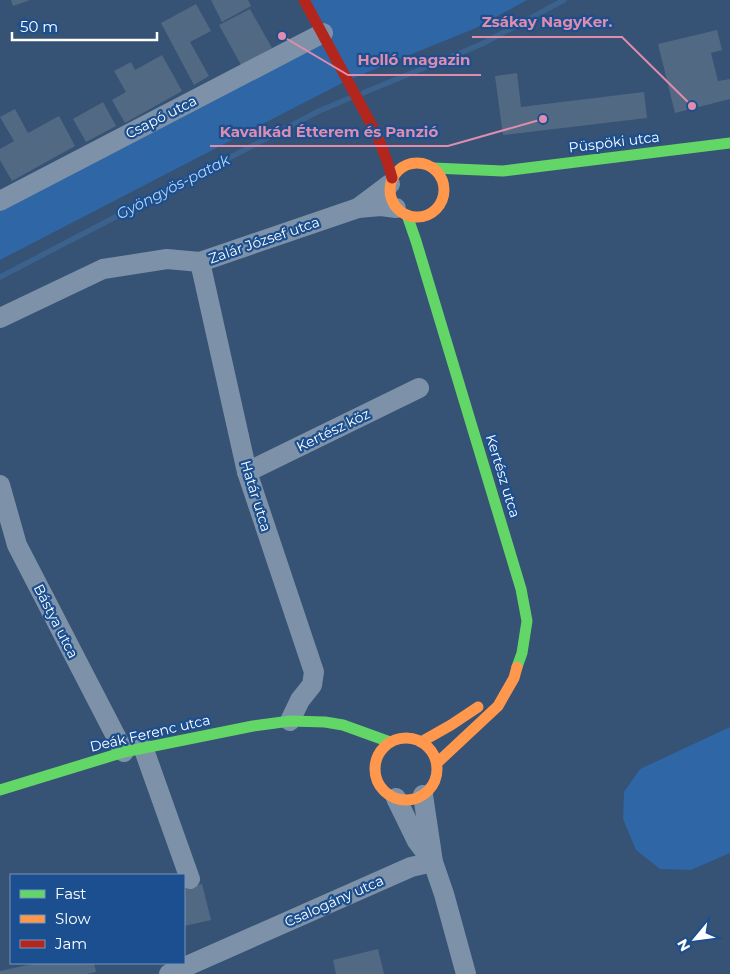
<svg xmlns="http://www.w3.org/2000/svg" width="730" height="974" font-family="Montserrat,sans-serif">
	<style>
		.green { fill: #2f66a5 }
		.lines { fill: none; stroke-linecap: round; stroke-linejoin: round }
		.stream { stroke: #3b618d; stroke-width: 5.5 }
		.building { fill: #526984 }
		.street { stroke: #7d92a8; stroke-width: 20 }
		.fast { stroke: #63d668; stroke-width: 11 }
		.slow { stroke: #ff974d; stroke-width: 11 }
		.jam { stroke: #b3261e; stroke-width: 11 }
		.labels { text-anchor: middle; stroke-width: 4.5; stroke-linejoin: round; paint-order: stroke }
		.street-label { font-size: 14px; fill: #fff; stroke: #1b4f8f }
		.water-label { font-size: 15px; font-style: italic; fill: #b5d3f5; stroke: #1b4f8f }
		.leader { fill: none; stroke: #e08cad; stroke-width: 2 }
		.callout-dot { fill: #e08cad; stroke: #1b4f8f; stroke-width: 2 }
		.callout-label { font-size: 15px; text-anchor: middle; font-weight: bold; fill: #e08cad; stroke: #1b4f8f; stroke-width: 4.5; stroke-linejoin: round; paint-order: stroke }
	</style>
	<rect width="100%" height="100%" fill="#365274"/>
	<g class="green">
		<path d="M304 0H527L476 28 348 80 0 260V200L322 33Z"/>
		<path d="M730 727V853L691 870 660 869 636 850 623 819 624 792 640 769Z"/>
	</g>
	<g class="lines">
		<g class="stream">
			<path d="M363 93 482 44 564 0"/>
			<path d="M0 277 319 111 350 98"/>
		</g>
	</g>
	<g class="building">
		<path d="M11 0H30L13 6Z"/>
		<path d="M211 0H248L251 6 222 22Z"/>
		<path d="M196 4 211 31 190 42 209 76 194 85 161 23Z"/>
		<path d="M250 9 272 48 241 65 219 25Z"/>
		<path d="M717 30 722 50 711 53 718 81 730 79V99L675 113 658 44Z"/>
		<path d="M162 55 182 91 125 123 112 100 126 92 114 71 131 62 135 70Z"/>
		<path d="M517 73 521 107 644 92 647 118 503 135 495 76Z"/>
		<path d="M103 102 116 126 86 142 73 119Z"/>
		<path d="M15 109 28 133 59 116 75 146 12 181 0 160V149L14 141 0 117Z"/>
		<path d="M202 884 211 920 184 926V889Z"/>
		<path d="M378 949 384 974H336L333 960Z"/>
		<path d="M37 963H94L96 972 86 974H0V971Z"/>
	</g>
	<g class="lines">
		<g class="street">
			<path d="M0 201 323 33"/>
			<path d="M358 208 381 206 396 208"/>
			<path d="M200 262 247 472 314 672 312 685 300 700 290 721"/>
			<path d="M0 318 103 269 167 259 200 262 358 208 390 184"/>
			<path d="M247 472 419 388"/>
			<path d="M0 485 17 545 124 752"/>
			<path d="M143 747 190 879"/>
			<path d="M423 795 433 862 444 894 466 974"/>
			<path d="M396 798 417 841 429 857"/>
			<path d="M169 974 411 867 433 862"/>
		</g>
		<g class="fast">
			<path d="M433 168 503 171 730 143"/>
			<path d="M407 215 416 241 521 589 527 621 522 653 517 667"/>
			<path d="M0 790 124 752 253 726 290 721 325 722 343 725 390 742"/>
		</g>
		<g class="slow">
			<circle cx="417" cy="190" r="27"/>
			<circle cx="406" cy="769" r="31"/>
			<path d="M421 742 451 725 478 707"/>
			<path d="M437 763 498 706 514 678 517 667"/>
		</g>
		<path class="jam" d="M304 0 377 135 387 161 392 178"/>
	</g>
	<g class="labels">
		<g class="street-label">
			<text transform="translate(161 117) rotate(-27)" y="5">Csapó utca</text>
			<text transform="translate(614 142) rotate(-7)" y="5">Püspöki utca</text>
			<text transform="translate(264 240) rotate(-19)" y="5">Zalár József utca</text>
			<text transform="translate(333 430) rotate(-26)" y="5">Kertész köz</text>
			<text transform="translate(503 476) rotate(73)" y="5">Kertész utca</text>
			<text transform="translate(256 496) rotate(73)" y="5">Határ utca</text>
			<text transform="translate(56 621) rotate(63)" y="5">Bástya utca</text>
			<text transform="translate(150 733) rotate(-13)" y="5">Deák Ferenc utca</text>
			<text transform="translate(334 901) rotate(-24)" y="5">Csalogány utca</text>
		</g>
		<g class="water-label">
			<text transform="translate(173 187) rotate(-27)" y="5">Gyöngyös-patak</text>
		</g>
	</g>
	<path class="leader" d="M692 106L622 37H472M282 36L348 75H481M543 119L448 146H210"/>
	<g class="callout-dot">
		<circle cx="692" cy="106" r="5"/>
		<circle cx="282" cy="36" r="5"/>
		<circle cx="543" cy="119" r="5"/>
	</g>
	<g class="callout-label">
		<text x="547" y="27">Zsákay NagyKer.</text>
		<text x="414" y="65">Holló magazin</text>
		<text x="329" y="137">Kavalkád Étterem és Panzió</text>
	</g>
	<rect x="10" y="874" width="175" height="90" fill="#1b4f8f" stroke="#7695bc"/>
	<rect x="20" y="890" width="25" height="8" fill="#63d668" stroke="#7695bc"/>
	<text x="55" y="899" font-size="15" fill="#ffffff">Fast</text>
	<rect x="20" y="915" width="25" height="8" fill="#ff974d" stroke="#7695bc"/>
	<text x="55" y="924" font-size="15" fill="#ffffff">Slow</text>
	<rect x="20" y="940" width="25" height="8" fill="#b3261e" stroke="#7695bc"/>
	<text x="55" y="949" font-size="15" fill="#ffffff">Jam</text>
	<g transform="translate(695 939) rotate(241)" stroke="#1b4f8f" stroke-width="4" paint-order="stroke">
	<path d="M0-4L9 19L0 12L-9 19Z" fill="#ffffff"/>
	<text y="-8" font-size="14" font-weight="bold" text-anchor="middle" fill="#ffffff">N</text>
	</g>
	<path d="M12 32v8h145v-8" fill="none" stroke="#ffffff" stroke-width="2.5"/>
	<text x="20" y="32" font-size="15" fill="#ffffff" stroke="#1b4f8f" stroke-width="4" paint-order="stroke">50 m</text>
</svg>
